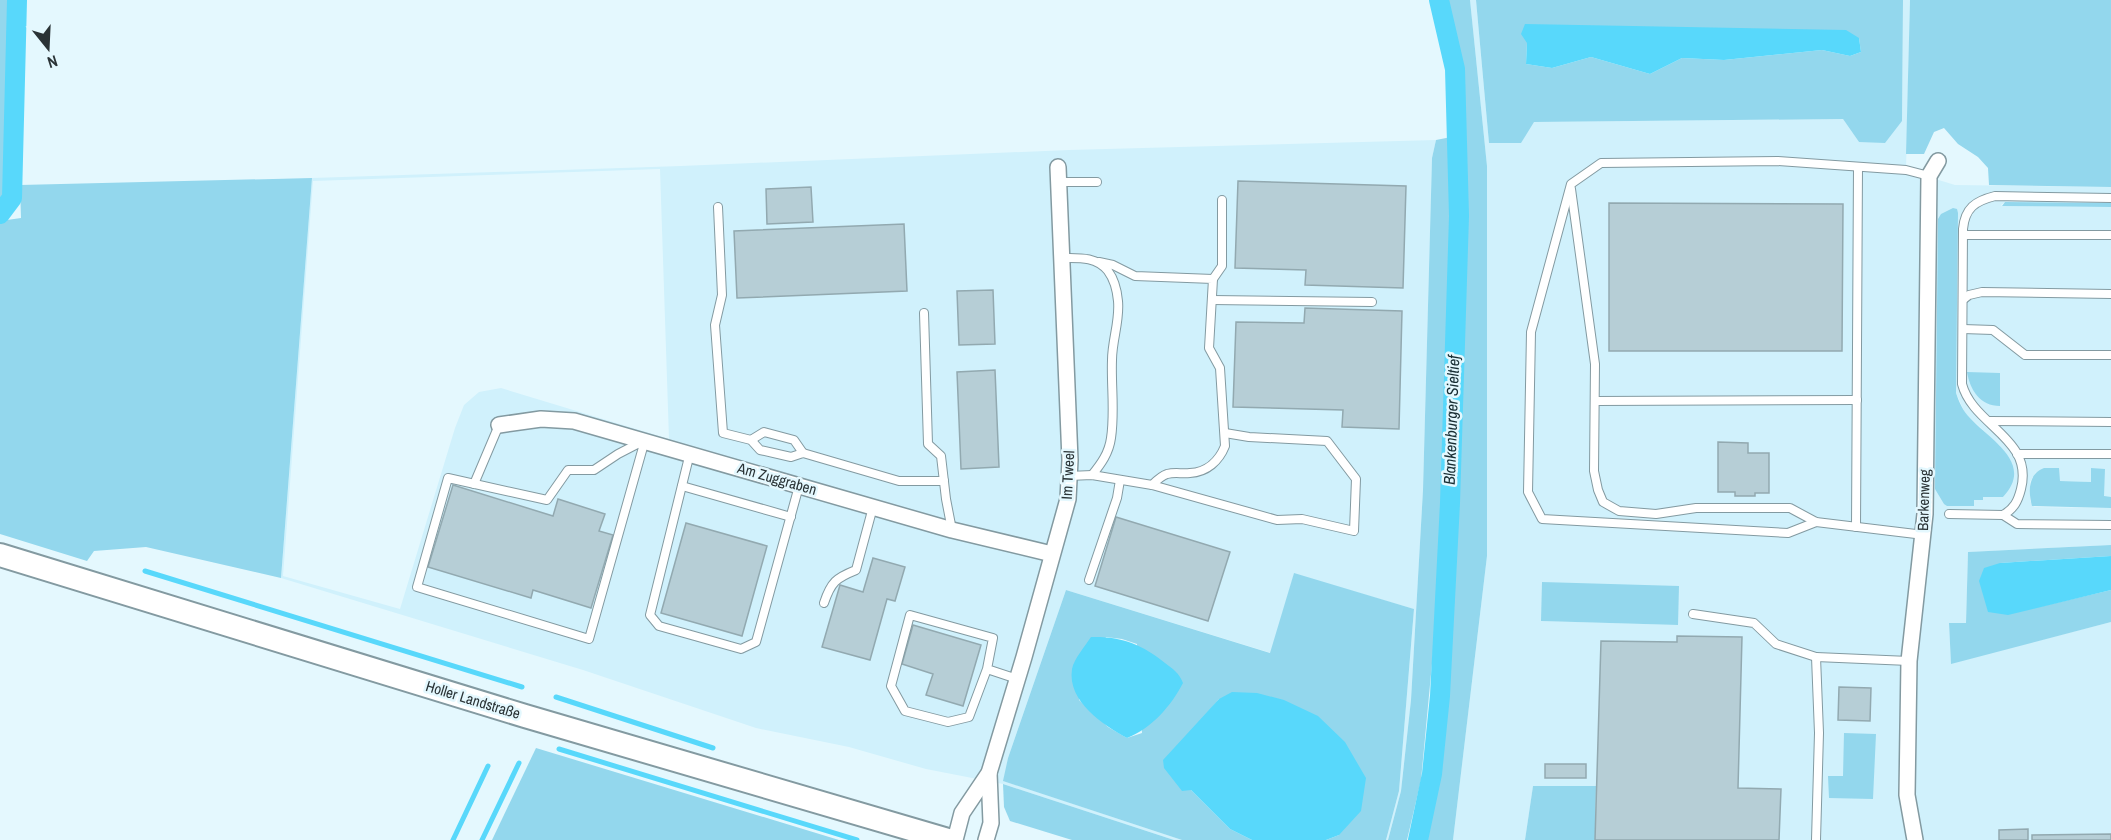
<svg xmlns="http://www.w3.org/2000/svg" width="2111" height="840" font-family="'Archivo Narrow',sans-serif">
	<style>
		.built { fill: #d0f1fc; fill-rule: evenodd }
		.green { fill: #93d7ed; fill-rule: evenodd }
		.water { fill: #58d8fb }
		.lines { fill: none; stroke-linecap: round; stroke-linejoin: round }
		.stream { stroke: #58d8fb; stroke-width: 5 }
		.canal { stroke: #58d8fb; stroke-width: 20 }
		.building { fill: #b6ced6; stroke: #92a9b0; stroke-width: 1.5 }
		.service-casing { stroke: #839aa1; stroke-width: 10 }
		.minor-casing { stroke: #839aa1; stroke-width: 18 }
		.secondary-casing { stroke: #839aa1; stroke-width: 26 }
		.service { stroke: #fff; stroke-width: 8 }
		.minor { stroke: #fff; stroke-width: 15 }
		.secondary { stroke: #fff; stroke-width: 22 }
		.labels { text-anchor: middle; stroke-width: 5; stroke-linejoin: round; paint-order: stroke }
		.street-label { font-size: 15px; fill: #2a3336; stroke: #e4f8fe }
		.water-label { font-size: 16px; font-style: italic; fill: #172d33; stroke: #e4f8fe }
	</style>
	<rect width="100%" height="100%" fill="#e4f8fe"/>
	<g class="built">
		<path d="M1470 0H1476L1489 143 1534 122 1843 119 1859 142 1902 121 1903 0H1910L1906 170 1955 185 2111 187V203L2005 202 2001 205 2002 206 2111 207V497H2104L2092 469 2091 482 2060 481 2036 472 2030 482V501L2034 507 2111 508V545L1968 552 1966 623 1949 624 1951 663 2111 622V840H1595L1533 786 1525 840H1453L1487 556V166ZM1956 387V393L1965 413 2000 446 2011 485 2003 497 1983 496 1974 500V505L1935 489ZM1543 582 1678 625 1542 621Z"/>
		<path d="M1436 140 1432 158 1423 490 1411 700 1401 791 1388 840H1386L1399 791 1414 609 1294 574 1271 653 1066 590 1008 758 1004 781 1182 840H1174L1003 784 926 769 849 747 756 728 583 670 281 578 312 178 681 166 1069 150ZM660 169 669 439 501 388 479 392 464 405 455 428 400 609 283 576 313 181Z"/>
	</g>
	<g class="green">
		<path d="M0 0H12L6 178 0 218Z"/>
		<path d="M1446 0H1470L1487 166V556L1453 840H1424L1440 736 1455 519 1461 321V73Z"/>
		<path d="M1476 0H1903L1902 121 1885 143 1859 142 1843 119 1534 122 1521 143H1489ZM1859 38 1861 52 1850 56 1822 50 1724 60 1682 58 1650 74 1591 57 1552 68 1526 64 1527 43Z"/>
		<path d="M1910 0H2111V187L1989 185 1988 168 1978 157 1958 144 1944 128 1934 132 1924 154H1906Z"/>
		<path d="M1451 137 1446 476 1438 600 1421 780 1407 840H1388L1401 791 1411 700 1423 490 1432 158 1436 140Z"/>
		<path d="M312 178 281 578 146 547 94 551 87 561 0 534V221L21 218 20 185Z"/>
		<path d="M2005 202 2111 203V207L2002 206Z"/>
		<path d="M1953 208 1957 209 1958 213 1956 393C1959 402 1963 411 1970 418 1990 440 2035 463 2003 497H1983V500H1974V506H1947L1944 504 1935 489 1938 219 1941 214Z"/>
		<path d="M1967 372 2000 373V406C1980 406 1970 390 1967 372Z"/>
		<path d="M2044 468H2059L2060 481 2091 482V468L2105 469 2104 496 2111 497V508L2032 506C2028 491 2028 474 2044 468Z"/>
		<path d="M2111 545V556L2000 563 2008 614 2111 590V622L1951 664 1949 623H1966L1968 552Z"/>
		<path d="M1294 573 1414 609 1399 791 1386 840H1326L1339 835 1219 699 1201 721 1191 790 1230 829 1252 840H1182L1003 781 1008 758 1066 590 1270 653ZM1106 637 1122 639 1137 644 1142 733 1127 738 1108 727 1079 700Z"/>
		<path d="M1542 582 1679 586 1678 625 1541 621Z"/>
		<path d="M1844 733 1876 734 1873 799 1829 798 1828 776H1843Z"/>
		<path d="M536 748 839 840H492Z"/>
		<path d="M1003 784 1174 840H1072L1010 821 1004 807Z"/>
		<path d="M1533 786H1596L1595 840H1525Z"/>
	</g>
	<g class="water">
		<path d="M1525 24 1846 30 1859 38 1861 52 1850 56 1822 50 1724 60 1682 58 1650 74 1591 57 1552 68 1526 64 1527 43 1521 34Z"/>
		<path d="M2111 556V590L2008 615 1988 612 1979 581 1984 568 2000 563Z"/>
		<path d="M1091 637C1120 636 1142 644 1165 663 1173 669 1179 673 1183 683 1171 706 1152 728 1127 738 1104 725 1067 702 1072 669 1074 659 1085 646 1091 637Z"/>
		<path d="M1232 692 1257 693 1284 700 1318 716 1345 742 1366 778 1361 811 1339 835 1326 840H1252L1230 829 1191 790 1182 791 1164 768 1163 760 1219 699Z"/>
	</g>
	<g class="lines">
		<g class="stream">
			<path d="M145 571 522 687"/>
			<path d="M556 697 713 748"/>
			<path d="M559 749 857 840"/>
			<path d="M453 840 488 766"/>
			<path d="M482 840 519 763"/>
		</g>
		<g class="canal">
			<path d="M0 214 12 198 17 0"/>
			<path d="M1418 840 1432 774 1440 696 1450 503 1459 216 1455 69 1439 0"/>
		</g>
	</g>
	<g class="building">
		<path d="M1238 181 1406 186 1403 288 1305 285 1306 270 1235 268Z"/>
		<path d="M811 187 813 222 767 224 766 189Z"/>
		<path d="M1609 203 1843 204 1842 351H1609Z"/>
		<path d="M904 224 907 291 737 298 734 231Z"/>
		<path d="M993 290 995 344 959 345 957 291Z"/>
		<path d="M1305 308 1402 311 1399 429 1342 427 1343 410 1233 407 1236 322 1304 323Z"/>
		<path d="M995 370 999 467 961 469 957 372Z"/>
		<path d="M1718 442 1748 443V453H1769V493H1755V496H1735V492H1718Z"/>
		<path d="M453 485 553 516 558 499 605 514 599 531 613 535 591 608 533 590 531 598 428 567Z"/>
		<path d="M1116 517 1230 552 1208 621 1095 586Z"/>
		<path d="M686 523 767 546 742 636 661 613Z"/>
		<path d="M873 558 905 567 895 601 887 599 870 660 822 647 840 585 863 592Z"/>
		<path d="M913 625 981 645 963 706 926 695 933 674 902 664Z"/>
		<path d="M1677 636 1742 637 1738 788 1781 789 1779 840H1595L1601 641 1677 642Z"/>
		<path d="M1839 687 1871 688 1870 721 1838 720Z"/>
		<rect x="1545" y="764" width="41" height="14"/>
		<path d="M2028 829V840H1999V830Z"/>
		<path d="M2111 834V840H2032V835Z"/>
	</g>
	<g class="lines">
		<g class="service-casing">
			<g id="service">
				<path d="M1059 182H1097"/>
				<path d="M1571 189 1595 364 1594 471 1598 490 1603 502 1619 511 1656 514 1696 508H1790L1816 522 1924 535"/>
				<path d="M718 207 722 295 715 325 723 433 751 440 760 450 791 457 803 453 899 481H944"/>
				<path d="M1963 235H2111"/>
				<path d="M1061 258C1078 258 1096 256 1108 271 1114 279 1117 290 1118 301 1120 321 1112 340 1112 360 1111 386 1115 412 1111 438 1109 453 1101 464 1092 475"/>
				<path d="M1099 262 1113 265 1135 276 1213 279 1209 348 1220 368 1225 446C1219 461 1207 472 1190 473 1182 474 1175 472 1167 474 1161 476 1156 481 1152 485"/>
				<path d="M1213 279 1222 266V200"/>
				<path d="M1964 299 1969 295 1982 292 2111 294"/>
				<path d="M1212 300 1372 302"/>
				<path d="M924 313 928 444 941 456 946 499 952 530"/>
				<path d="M1963 329 1993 330 2025 355H2111"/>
				<path d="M1595 401 1857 400"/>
				<path d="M1989 421 2111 422"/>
				<path d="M645 440 589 639 417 587 448 478 547 500 568 470H594L618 454Z"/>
				<path d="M751 440 764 432 794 440 803 453"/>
				<path d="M690 453 650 615 659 626 741 649 756 642 799 486"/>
				<path d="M2017 454H2111"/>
				<path d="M1069 476 1092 475 1152 485 1277 520 1302 519 1354 531 1356 479 1327 441 1249 437 1225 433"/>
				<path d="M474 484 499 425"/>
				<path d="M682 486 791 517"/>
				<path d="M1949 514 2003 515C2014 509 2018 501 2021 489 2034 438 1973 426 1962 384L1963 229C1965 208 1975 201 1995 196L2111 198"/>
				<path d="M2003 515 2017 524 2111 525"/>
				<path d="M1816 522 1788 533 1542 519 1528 492 1531 332 1571 184 1601 163 1778 161 1906 170 1929 176"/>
				<path d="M1856 527 1858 167"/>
				<path d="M1089 580 1117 498 1120 480"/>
				<path d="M824 603C831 582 836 578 856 570L873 507"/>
				<path d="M1693 614 1754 623 1776 644 1816 657"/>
				<path d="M987 669 993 638 910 615 891 686 905 711 948 722 969 717 987 669 1017 679"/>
				<path d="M1816 840 1819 733 1816 657 1909 661"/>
			</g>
		</g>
		<g class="minor-casing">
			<g id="minor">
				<path d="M499 425 541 419 574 421 952 530 1052 554"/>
				<path d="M955 840 962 813 989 773 1024 657 1068 499 1070 460 1058 167"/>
				<path d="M986 840 991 823 989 773"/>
				<path d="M1915 840 1907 795 1909 661 1925 514 1929 176 1938 161"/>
			</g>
		</g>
		<g class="secondary-casing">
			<path id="secondary" d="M0 555 525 716 948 840"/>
		</g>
		<use href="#service" class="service"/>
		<use href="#minor" class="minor"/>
		<use href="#secondary" class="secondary"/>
	</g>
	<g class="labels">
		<g class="street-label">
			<text transform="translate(1068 475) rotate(-87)" y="5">Im Tweel</text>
			<text transform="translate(777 479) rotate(16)" y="5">Am Zuggraben</text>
			<text transform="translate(1924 500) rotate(-88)" y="5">Barkenweg</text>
			<text transform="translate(473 700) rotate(17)" y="5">Holler Landstraße</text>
		</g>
		<g class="water-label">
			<text transform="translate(1451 420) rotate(-88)" y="6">Blankenburger Sieltief</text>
		</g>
	</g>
	<g transform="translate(48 48) rotate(162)" stroke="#e4f8fe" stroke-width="4.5" paint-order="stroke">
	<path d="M0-4.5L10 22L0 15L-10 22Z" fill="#2a3336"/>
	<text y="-9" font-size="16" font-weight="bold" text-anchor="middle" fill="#2a3336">N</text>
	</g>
</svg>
